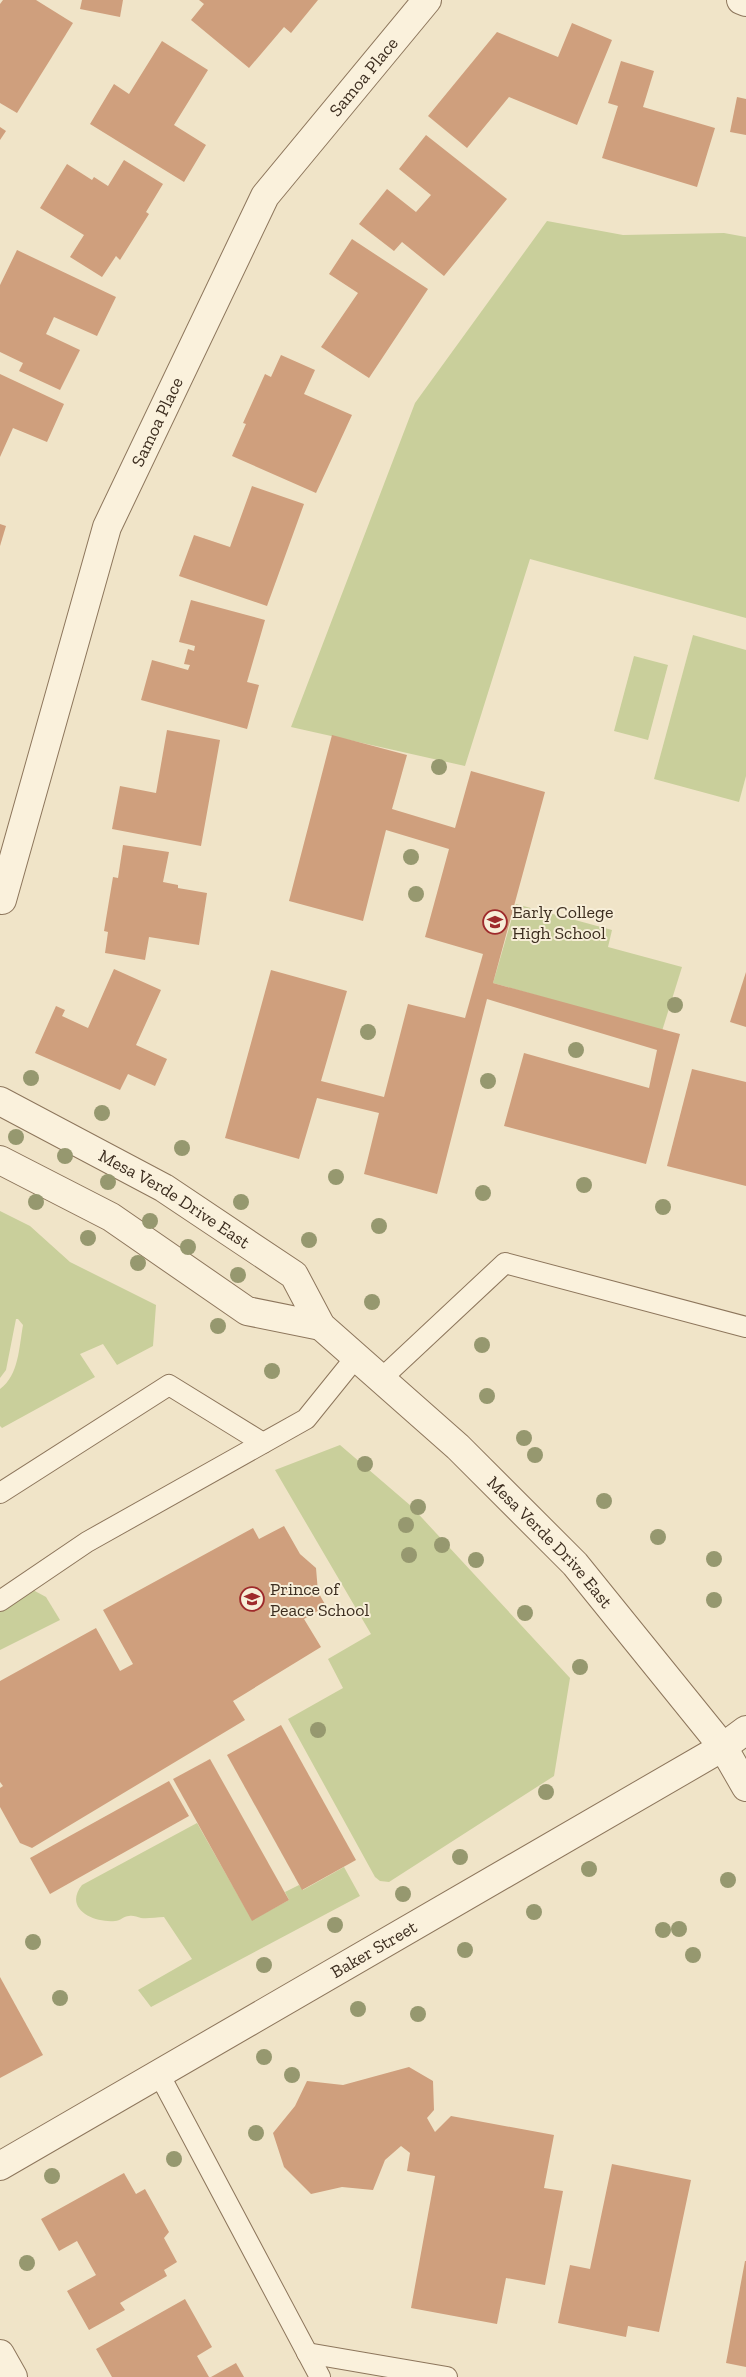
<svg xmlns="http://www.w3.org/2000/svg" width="746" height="2377" font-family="'Zilla Slab',serif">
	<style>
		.green { fill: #c9cf9b }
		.building { fill: #cf9f7d }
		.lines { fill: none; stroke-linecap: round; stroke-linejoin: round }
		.service-casing { stroke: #8d765c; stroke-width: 22 }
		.minor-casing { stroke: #8d765c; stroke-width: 30 }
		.tertiary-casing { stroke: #8d765c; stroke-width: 30 }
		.service { stroke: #faf1dc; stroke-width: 20 }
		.minor { stroke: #faf1dc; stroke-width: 28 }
		.tertiary { stroke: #faf1dc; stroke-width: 28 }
		.tree { fill: #96986f }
		.labels { text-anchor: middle; stroke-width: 4; stroke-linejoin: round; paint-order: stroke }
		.street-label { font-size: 18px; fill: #3d2e20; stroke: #f7eed8 }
		.poi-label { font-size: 18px; fill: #3d2e20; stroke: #f7eed8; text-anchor: start }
	</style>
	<rect width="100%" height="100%" fill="#f0e4c8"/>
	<g class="green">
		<path d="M547 221 623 235 724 233 746 237V618L530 559 465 766 291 727 415 403Z"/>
		<path d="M693 635 746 650V776L739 802 654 779Z"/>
		<path d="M634 656 668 665 648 740 614 731Z"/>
		<path d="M516 904 612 930 608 947 682 967 662 1031 493 983Z"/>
		<path d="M0 1211 30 1226 70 1262 156 1305 153 1346 117 1365 103 1344 80 1354 95 1377 2 1428 0 1426V1389C19 1375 19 1347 23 1325L18 1319H16L6 1370 0 1378Z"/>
		<path d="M340 1445 411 1506 570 1678 554 1776 389 1882 380 1881 375 1877 288 1719 343 1688 328 1659 371 1634 275 1470Z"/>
		<path d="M33 1590 46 1597 60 1620 0 1650V1594Z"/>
		<path d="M197 1823 252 1920 289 1900 285 1892 299 1885 303 1890 344 1867 360 1896 151 2007 138 1990 192 1959 164 1917C156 1917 148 1919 141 1918 137 1917 133 1915 129 1916 124 1916 120 1921 115 1921 94 1923 63 1909 82 1885Z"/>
	</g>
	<g class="building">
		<path d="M3 0H36L73 23 17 113 0 103V4Z"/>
		<path d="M82 0H123L120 17 80 9Z"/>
		<path d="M199 0H318L291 33 284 27 249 68 191 20 204 4Z"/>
		<path d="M572 23 612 40 577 125 509 97 467 148 428 116 497 32 558 57Z"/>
		<path d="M162 41 208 70 174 125 206 145 184 182 90 124 114 84 129 94Z"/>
		<path d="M621 61 654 71 643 107 715 128 697 187 602 158 618 106 608 103Z"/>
		<path d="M737 97 746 99V135L730 132Z"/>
		<path d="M0 127 6 131 0 140Z"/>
		<path d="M426 135 507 199 444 276 402 242 394 251 359 224 387 189 416 212 431 195 399 169Z"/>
		<path d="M124 160 163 184 146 212 149 214 120 260 116 256 102 277 70 257 84 235 40 208 67 164 92 180 94 177 108 186Z"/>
		<path d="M352 239 428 289 369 378 321 347 358 293 329 274Z"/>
		<path d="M17 250 116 297 97 336 54 317 46 334 80 350 60 390 19 371 23 363 0 352V285Z"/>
		<path d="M281 355 315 370 304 394 352 415 316 493 232 456 246 424 243 423 265 374 271 377Z"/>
		<path d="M0 374 64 404 47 442 13 428 0 457Z"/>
		<path d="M252 486 304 504 267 606 179 576 194 535 230 547Z"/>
		<path d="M0 524 6 526 0 546Z"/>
		<path d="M191 600 265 620 247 682 259 685 247 729 141 700 152 660 188 670 190 665 184 664 188 649 194 651 195 646 179 642Z"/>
		<path d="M167 730 220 740 201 846 112 829 120 786 156 793Z"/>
		<path d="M332 735 407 755 392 809 455 828 471 771 545 792 493 983 680 1034 646 1164 504 1126 524 1053 649 1088 657 1050 487 999 437 1194 364 1174 379 1113 317 1098 299 1159 225 1138 271 970 347 991 321 1081 384 1097 408 1004 465 1018 483 954 425 937 449 849 386 830 363 921 289 901Z"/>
		<path d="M123 845 169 852 163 882 178 885V888L207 893 199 945 149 937 145 960 105 953 108 932 104 931 113 877 118 878Z"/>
		<path d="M114 969 161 990 136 1045 167 1059 155 1086 128 1074 120 1090 35 1053 56 1006 65 1010 62 1016 88 1028Z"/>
		<path d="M746 972V1027L730 1022Z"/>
		<path d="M692 1069 746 1082V1186L667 1166Z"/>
		<path d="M284 1526 300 1554 316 1568 318 1592 326 1606 304 1619 321 1647 233 1701 245 1720 32 1848 20 1843 0 1807V1788L3 1786 0 1782V1681L96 1628 120 1671 133 1664 103 1610 253 1528 259 1539Z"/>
		<path d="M281 1725 356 1860 302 1890 227 1755Z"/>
		<path d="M210 1759 289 1900 252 1921 173 1779Z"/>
		<path d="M169 1781 189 1816 50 1894 30 1858Z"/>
		<path d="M0 1977 43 2055 0 2078Z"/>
		<path d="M409 2067 433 2081 434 2110 427 2118 435 2132 451 2116 554 2135 544 2188 563 2191 545 2285 506 2278 497 2324 411 2308 435 2176 407 2171 410 2153 401 2146 385 2160 373 2190 342 2187 311 2194 284 2167 273 2133 295 2106 307 2081 343 2085Z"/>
		<path d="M612 2164 691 2180 659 2332 628 2326 626 2337 558 2323 570 2265 590 2269Z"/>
		<path d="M124 2173 136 2194 145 2189 169 2232 164 2238 177 2262 164 2270 167 2276 120 2303 125 2310 89 2330 67 2291 96 2275 77 2241 59 2251 41 2219Z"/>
		<path d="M745 2261H746V2367L726 2363Z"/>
		<path d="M185 2299 212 2347 197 2356 209 2377H112L96 2349Z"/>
		<path d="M236 2363 244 2377H211Z"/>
	</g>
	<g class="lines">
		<g class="service-casing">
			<g id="service">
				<path d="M381 1379 505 1263 746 1327"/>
				<path d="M0 1493 169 1385 263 1443"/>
				<path d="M0 1601 87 1542 306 1419 356 1357"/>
				<path d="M159 2074 320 2377"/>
				<path d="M307 2353 447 2377"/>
			</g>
		</g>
		<g class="minor-casing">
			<g id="minor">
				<path d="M741 0 746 2"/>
				<path id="s1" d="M2 900 107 527 265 196 427 0"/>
				<path id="s2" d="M0 2166 723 1747"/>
				<path d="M0 2354 13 2377"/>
			</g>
		</g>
		<g class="tertiary-casing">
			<g id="tertiary">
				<path id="s3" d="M0 1101 164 1188 294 1275 321 1326 458 1447 575 1564 723 1747 746 1787"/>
				<path d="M0 1160 111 1217 247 1311 321 1326"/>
				<path d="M723 1747 746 1730"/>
			</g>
		</g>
		<use href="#service" class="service"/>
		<use href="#minor" class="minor"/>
		<use href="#tertiary" class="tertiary"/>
	</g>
	<g class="tree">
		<circle cx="439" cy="767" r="8"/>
		<circle cx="411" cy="857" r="8"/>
		<circle cx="416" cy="894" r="8"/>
		<circle cx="675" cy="1005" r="8"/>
		<circle cx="368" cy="1032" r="8"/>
		<circle cx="576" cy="1050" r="8"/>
		<circle cx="31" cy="1078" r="8"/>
		<circle cx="488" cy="1081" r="8"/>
		<circle cx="102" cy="1113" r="8"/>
		<circle cx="16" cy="1137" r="8"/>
		<circle cx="182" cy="1148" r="8"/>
		<circle cx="65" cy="1156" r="8"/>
		<circle cx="336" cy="1177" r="8"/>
		<circle cx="108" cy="1182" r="8"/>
		<circle cx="584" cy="1185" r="8"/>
		<circle cx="483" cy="1193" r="8"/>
		<circle cx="36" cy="1202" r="8"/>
		<circle cx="241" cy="1202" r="8"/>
		<circle cx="663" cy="1207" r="8"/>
		<circle cx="150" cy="1221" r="8"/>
		<circle cx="379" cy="1226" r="8"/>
		<circle cx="88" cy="1238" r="8"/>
		<circle cx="309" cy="1240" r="8"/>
		<circle cx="188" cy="1247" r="8"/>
		<circle cx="138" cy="1263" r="8"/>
		<circle cx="238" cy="1275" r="8"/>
		<circle cx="372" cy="1302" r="8"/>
		<circle cx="218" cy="1326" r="8"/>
		<circle cx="482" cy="1345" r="8"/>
		<circle cx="272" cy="1371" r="8"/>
		<circle cx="487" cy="1396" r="8"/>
		<circle cx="524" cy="1438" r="8"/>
		<circle cx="535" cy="1455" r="8"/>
		<circle cx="365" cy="1464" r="8"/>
		<circle cx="604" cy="1501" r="8"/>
		<circle cx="418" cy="1507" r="8"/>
		<circle cx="406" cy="1525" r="8"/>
		<circle cx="658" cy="1537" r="8"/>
		<circle cx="442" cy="1545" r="8"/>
		<circle cx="409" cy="1555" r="8"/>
		<circle cx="714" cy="1559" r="8"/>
		<circle cx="476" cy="1560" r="8"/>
		<circle cx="714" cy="1600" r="8"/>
		<circle cx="525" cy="1613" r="8"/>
		<circle cx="580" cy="1667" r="8"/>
		<circle cx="318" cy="1730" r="8"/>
		<circle cx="546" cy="1792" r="8"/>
		<circle cx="460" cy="1857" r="8"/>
		<circle cx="589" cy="1869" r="8"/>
		<circle cx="728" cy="1880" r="8"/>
		<circle cx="403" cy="1894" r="8"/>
		<circle cx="534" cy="1912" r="8"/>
		<circle cx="335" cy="1925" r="8"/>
		<circle cx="679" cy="1929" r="8"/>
		<circle cx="663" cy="1930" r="8"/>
		<circle cx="33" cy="1942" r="8"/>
		<circle cx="465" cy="1950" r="8"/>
		<circle cx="693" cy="1955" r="8"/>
		<circle cx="264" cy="1965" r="8"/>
		<circle cx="60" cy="1998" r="8"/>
		<circle cx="358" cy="2009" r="8"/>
		<circle cx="418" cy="2014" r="8"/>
		<circle cx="264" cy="2057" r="8"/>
		<circle cx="292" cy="2075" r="8"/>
		<circle cx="256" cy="2133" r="8"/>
		<circle cx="174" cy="2159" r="8"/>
		<circle cx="52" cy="2176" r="8"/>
		<circle cx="27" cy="2263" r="8"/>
	</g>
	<defs>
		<g id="school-ring" transform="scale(1.25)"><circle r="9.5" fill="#f7eed8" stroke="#9e2a2b" stroke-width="1.5"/><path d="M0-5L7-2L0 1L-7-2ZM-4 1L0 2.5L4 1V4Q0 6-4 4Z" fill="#9e2a2b"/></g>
	</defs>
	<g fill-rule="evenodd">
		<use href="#school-ring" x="495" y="922"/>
		<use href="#school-ring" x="252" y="1599"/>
	</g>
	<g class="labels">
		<g class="street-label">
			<text dy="6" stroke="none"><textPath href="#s1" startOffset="909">Samoa Place</textPath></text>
			<text dy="6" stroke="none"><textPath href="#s1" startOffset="504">Samoa Place</textPath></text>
			<text dy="6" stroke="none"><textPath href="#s3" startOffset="200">Mesa Verde Drive East</textPath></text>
			<text dy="6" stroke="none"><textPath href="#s3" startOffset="715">Mesa Verde Drive East</textPath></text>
			<text dy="6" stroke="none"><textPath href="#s2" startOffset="432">Baker Street</textPath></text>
		</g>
		<g class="poi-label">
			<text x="512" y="918">Early College<tspan x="512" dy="21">High School</tspan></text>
			<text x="270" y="1595">Prince of<tspan x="270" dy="21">Peace School</tspan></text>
		</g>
	</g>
</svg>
